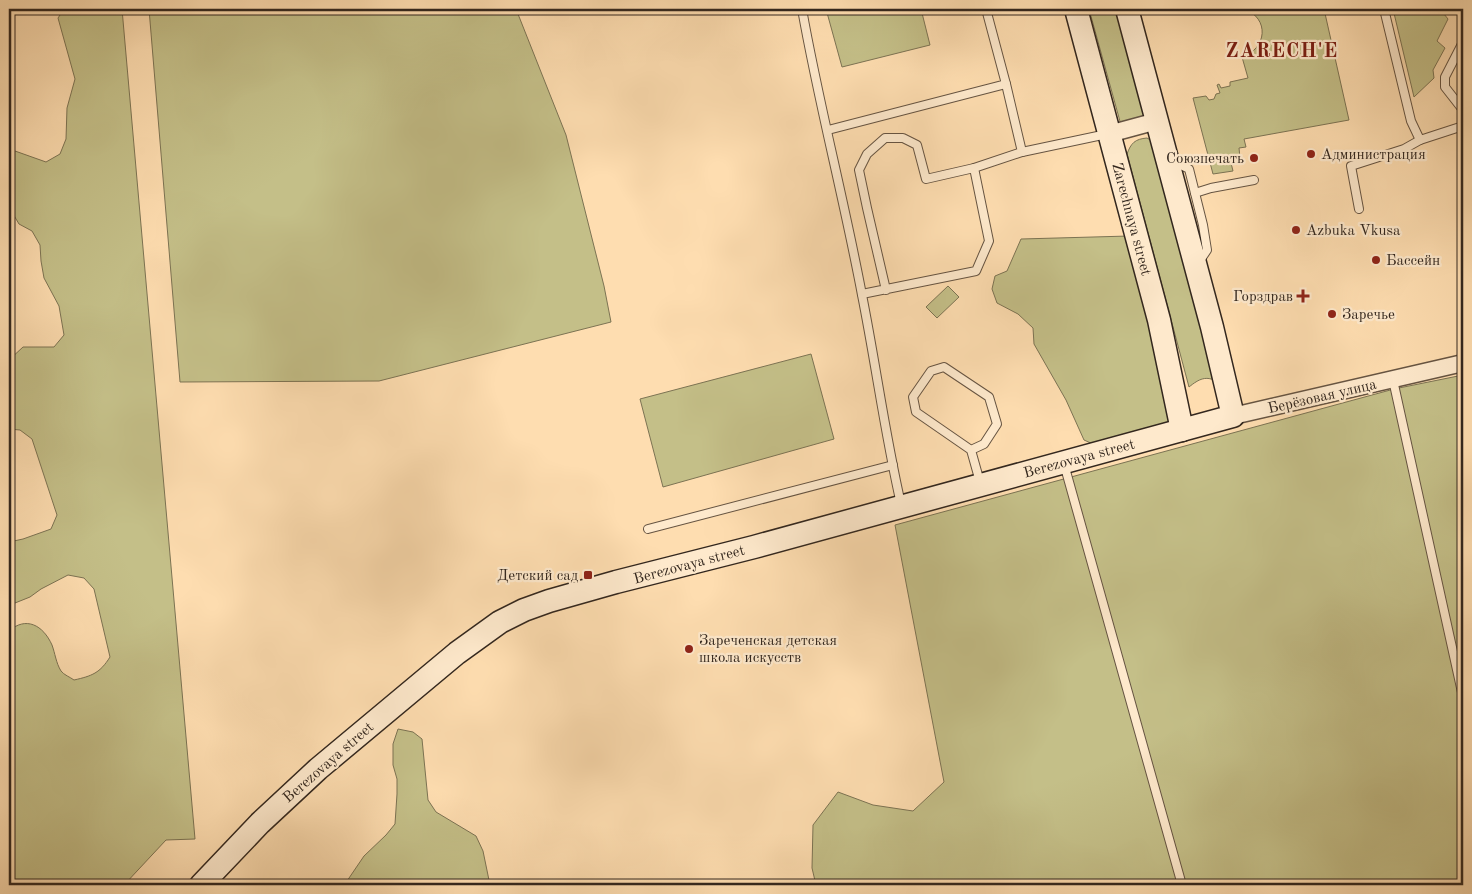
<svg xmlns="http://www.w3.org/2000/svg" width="1472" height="894" font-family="'Old Standard TT',serif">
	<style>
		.green { fill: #c4bf88; stroke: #7c7353 }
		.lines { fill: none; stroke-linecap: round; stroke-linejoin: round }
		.lane-casing { stroke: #665442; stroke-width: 10 }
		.street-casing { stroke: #665442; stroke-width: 19 }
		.secondary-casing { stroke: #33271e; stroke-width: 25 }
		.lane { stroke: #fee9cc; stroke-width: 8 }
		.street { stroke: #fee9cc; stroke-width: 16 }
		.secondary { stroke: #fee9cc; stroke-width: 22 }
		.poi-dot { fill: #8f2418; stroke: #fee9cc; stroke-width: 2 }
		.labels { text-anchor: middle; stroke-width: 4.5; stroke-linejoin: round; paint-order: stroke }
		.poi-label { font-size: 15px; fill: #33271e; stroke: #fee9cc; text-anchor: start }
		.street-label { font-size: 15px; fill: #33271e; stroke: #fee9cc }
		.district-label { font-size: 20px; font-weight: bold; letter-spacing: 1px; fill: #7a1f14; stroke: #fee9cc }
	</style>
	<rect width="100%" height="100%" fill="#feddb0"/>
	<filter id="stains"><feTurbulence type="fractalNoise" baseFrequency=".004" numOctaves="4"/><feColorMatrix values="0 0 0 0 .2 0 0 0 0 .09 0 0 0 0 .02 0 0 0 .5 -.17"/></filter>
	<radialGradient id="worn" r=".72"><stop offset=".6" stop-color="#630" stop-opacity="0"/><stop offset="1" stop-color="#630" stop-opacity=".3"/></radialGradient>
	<g class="green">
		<path d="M64 9H122L195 839 166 840 124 885H9V631C26 616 43 625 52 645 55 653 56 663 61 671 64 675 70 677 74 680 92 676 100 673 110 657L94 589 84 578 68 575 41 589 30 597 15 603 9 599V542L23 539 51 529 57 515 32 439 20 430 9 429V360L23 347H54L64 335 59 306 44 278 41 261 40 245 32 231 19 224 9 207V150L15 151 46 162 60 154 66 139 67 108 75 79 58 18Z"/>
		<path d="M149 9H516L566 135 604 286 611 322 379 381 180 382Z"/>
		<path d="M826 9H921L930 45 842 67Z"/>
		<path d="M1089 9H1118L1149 117 1121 125Z"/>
		<path d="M1244 9H1324L1349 120 1244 139 1246 147 1239 148 1240 158 1230 159 1233 171 1213 174 1193 98 1206 96 1209 100 1214 99 1216 94 1220 93 1217 85 1219 84 1221 88 1230 86V82L1248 78 1242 57C1267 49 1270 18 1244 9Z"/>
		<path d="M1393 9H1440L1448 19 1437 41 1445 48 1433 70 1434 78 1414 97Z"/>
		<path d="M1147 138 1154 142 1218 382C1206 375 1199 379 1189 387L1127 154C1131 143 1135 139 1147 138Z"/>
		<path d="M1129 236 1179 422 1093 444 1084 440 1066 400 1034 344 1033 328 1018 314 997 303 992 289 995 276 1007 271 1021 239Z"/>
		<path d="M948 286 959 297 937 318 926 307Z"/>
		<path d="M811 354 834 439 663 487 640 399Z"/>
		<path d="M1463 375V885H816L812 868 813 825 838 792 873 805 913 811 944 782 895 525 1394 389Z"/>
		<path d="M398 729 413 732 422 739 428 800 436 812 476 836 483 851 490 885H340L347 881 364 856 386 835 395 824 397 794V779L393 765V744Z"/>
	</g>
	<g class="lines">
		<g class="lane-casing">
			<g id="lane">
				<path d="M802 9C819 105 844 199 862 295 876 365 885 435 901 504"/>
				<path d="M1384 9 1411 121 1420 140 1463 126"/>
				<path d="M1463 42 1445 77V87L1463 110"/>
				<path d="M1006 84 1022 152"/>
				<path d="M828 130 1006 84 986 9"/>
				<path d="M1172 161 1189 169 1203 225 1207 250 1199 262"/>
				<path d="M974 168 1022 152 1107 134"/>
				<path d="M1195 193 1211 188 1254 180"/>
				<path d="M1359 209 1351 166 1404 149 1420 140"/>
				<path d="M862 294 976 271 989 241 974 168 926 179 917 145 903 138H885L867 154 859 170 867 208 886 290"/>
				<path d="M1393 380 1463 697"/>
				<path d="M971 450 984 444 997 424 989 397 944 367 931 371 913 397 916 412 971 450 980 482"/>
				<path d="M1064 464 1182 885"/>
				<path d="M648 529 893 465"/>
			</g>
		</g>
		<g class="street-casing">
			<g id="street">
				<path d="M1109 134 1157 121"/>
				<path d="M1233 416 1463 363"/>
			</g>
		</g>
		<g class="secondary-casing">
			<g id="secondary">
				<path d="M1076 9 1159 320 1182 430"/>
				<path d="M201 885 260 823 318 769 457 653 500 622 524 610 549 601 616 582 754 547 1233 416 1212 327 1127 9"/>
			</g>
		</g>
		<use href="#lane" class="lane"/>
		<use href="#street" class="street"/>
		<use href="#secondary" class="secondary"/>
	</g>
	<g class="poi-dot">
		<circle cx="1311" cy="154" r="5"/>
		<circle cx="1254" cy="158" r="5"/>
		<circle cx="1296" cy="230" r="5"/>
		<circle cx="1376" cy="260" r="5"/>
		<path d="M1300.5 288.5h5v5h5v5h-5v5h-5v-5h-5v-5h5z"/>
		<circle cx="1332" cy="314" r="5"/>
		<rect x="583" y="570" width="10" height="10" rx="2.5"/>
		<circle cx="689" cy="649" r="5"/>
	</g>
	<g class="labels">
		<g class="poi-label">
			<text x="1321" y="159">Администрация</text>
			<text x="1244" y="163" text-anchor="end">Союзпечать</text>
			<text x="1306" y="235">Azbuka Vkusa</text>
			<text x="1386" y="265">Бассейн</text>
			<text x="1293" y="301" text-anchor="end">Горздрав</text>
			<text x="1342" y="319">Заречье</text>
			<text x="578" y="580" text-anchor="end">Детский сад</text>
			<text x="699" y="645">Зареченская детская<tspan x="699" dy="17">школа искусств</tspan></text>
		</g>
		<g class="street-label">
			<text transform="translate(1132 219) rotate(75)" y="5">Zarechnaya street</text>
			<text transform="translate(1322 396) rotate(-13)" y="5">Берёзовая улица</text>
			<text transform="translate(1079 458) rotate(-15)" y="5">Berezovaya street</text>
			<text transform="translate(689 564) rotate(-15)" y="5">Berezovaya street</text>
			<text transform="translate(328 762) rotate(-41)" y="5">Berezovaya street</text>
		</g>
		<g class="district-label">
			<text x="1282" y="57">ZARECH'E</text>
		</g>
	</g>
	<rect width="1472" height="894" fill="none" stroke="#feddb0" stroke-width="30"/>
	<rect x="10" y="10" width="1452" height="874" fill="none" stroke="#33271e" stroke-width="2.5"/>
	<rect x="15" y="15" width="1442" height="864" fill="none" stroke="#33271e"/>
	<rect width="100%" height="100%" filter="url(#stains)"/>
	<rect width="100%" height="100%" fill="url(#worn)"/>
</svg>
